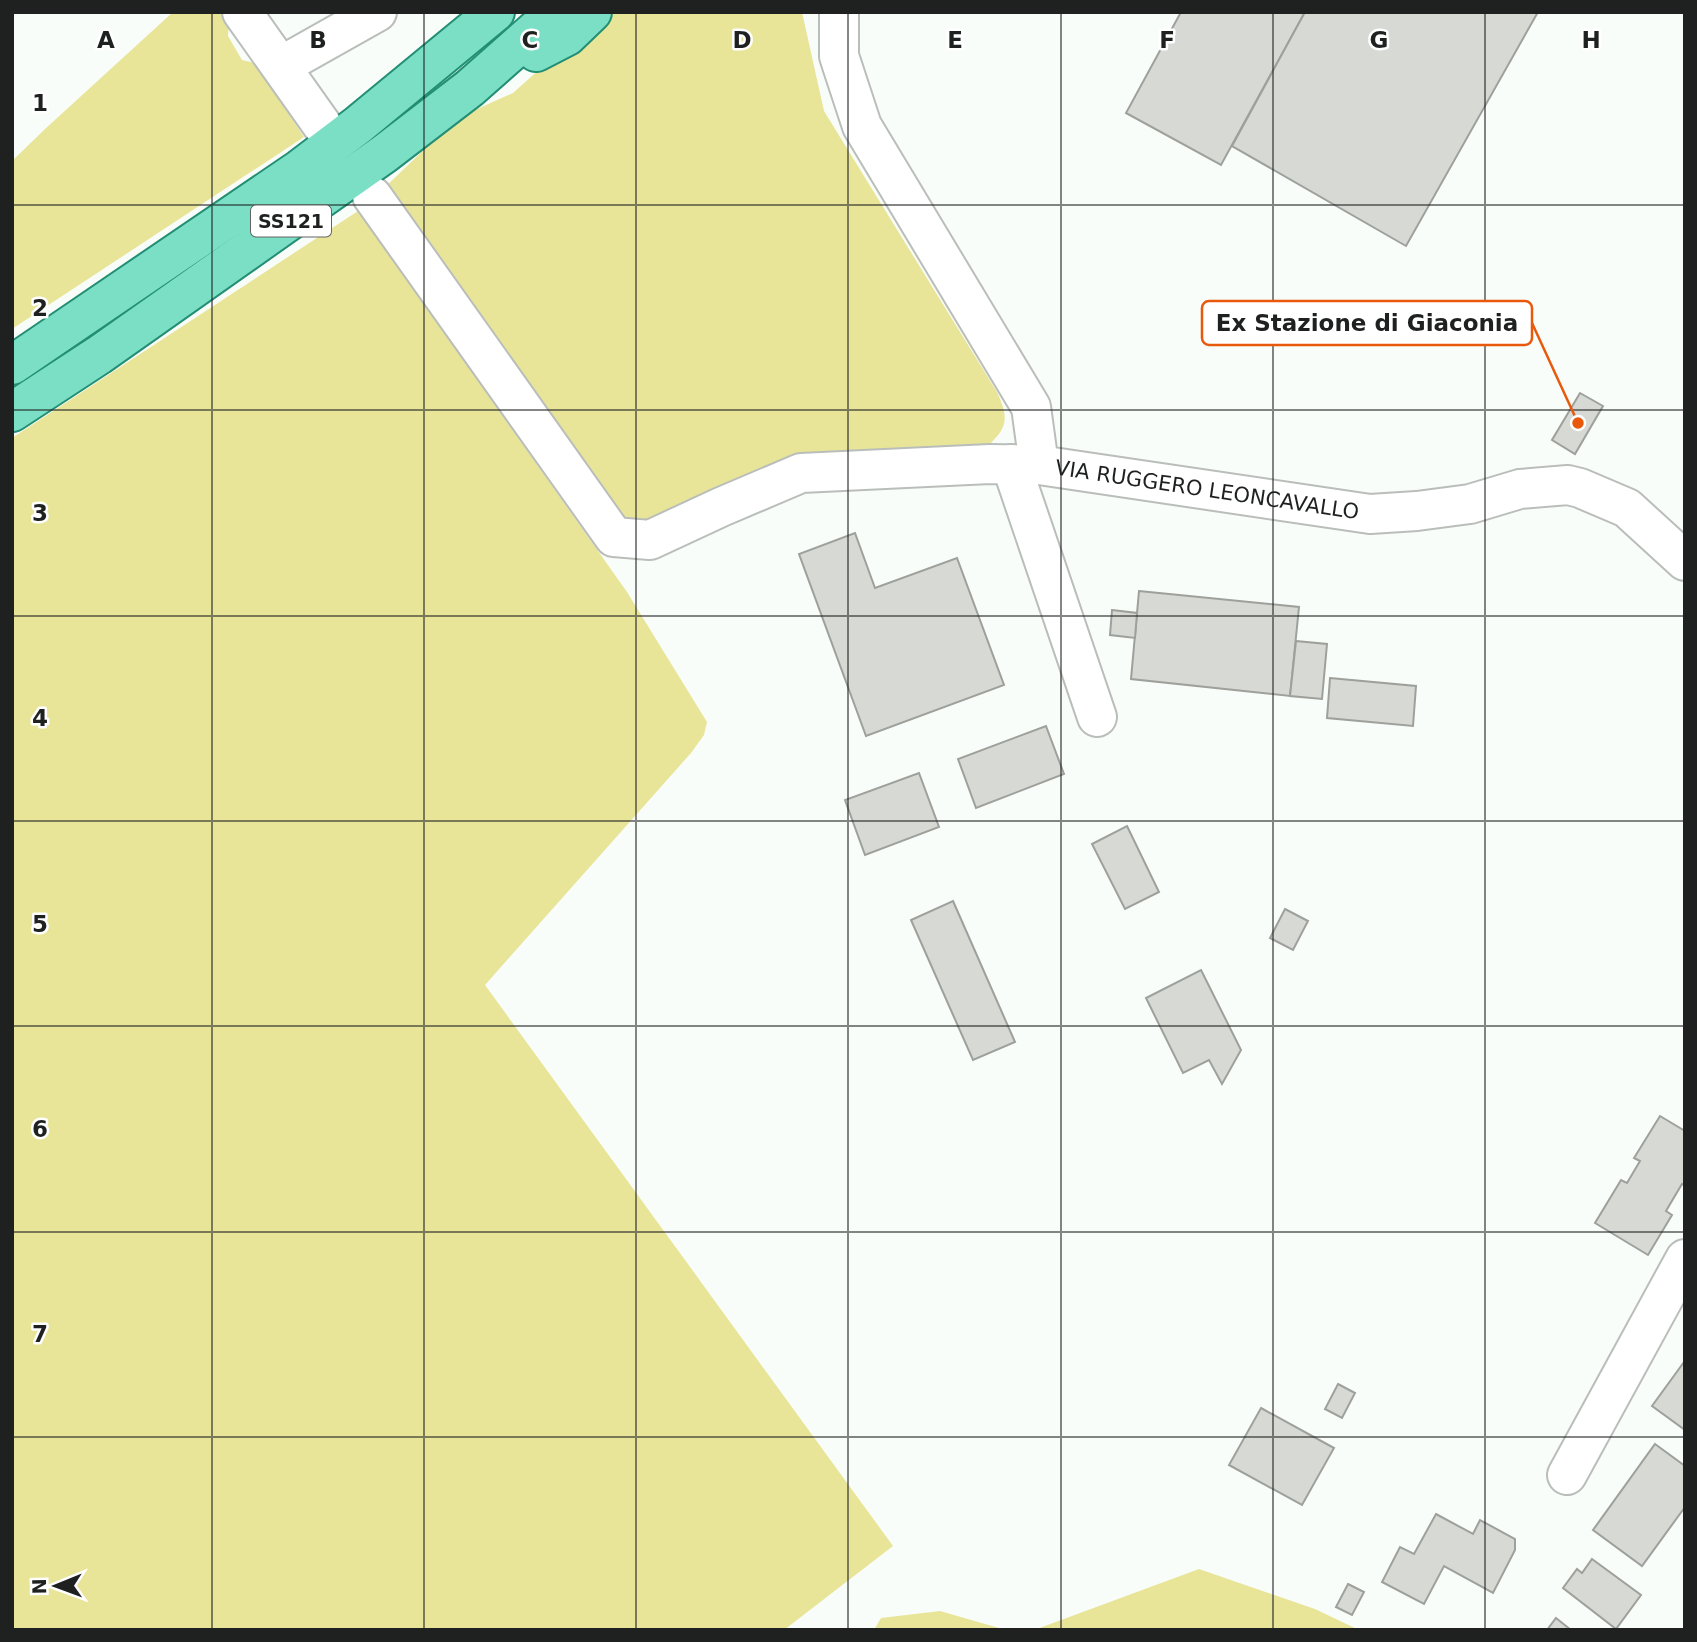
<svg xmlns="http://www.w3.org/2000/svg" width="1697" height="1642" font-family="'DejaVu Sans',sans-serif">
	<style>
		.green { fill: #e8e599 }
		.building { fill: #d7d9d5; stroke: #9ea09b; stroke-width: 2 }
		.lines { fill: none; stroke-linecap: round; stroke-linejoin: round }
		.minor-casing { stroke: #babeba; stroke-width: 42 }
		.major-casing { stroke: #228e73; stroke-width: 42 }
		.minor { stroke: #fff; stroke-width: 38 }
		.major { stroke: #7bdfc6; stroke-width: 38 }
		.grid { fill: none; stroke: #1f2120; stroke-width: 2; stroke-opacity: 0.55 }
		.labels { text-anchor: middle; stroke-width: 5; stroke-linejoin: round; paint-order: stroke }
		.shield { fill: #fff; stroke: #626463; stroke-width: 2 }
		.shield-label { font-size: 19px; font-weight: bold; fill: #1f2120 }
		.street-label { font-size: 21px; fill: #1f2120; stroke: #fff }
		.grid-label { font-size: 23px; text-anchor: middle; font-weight: bold; fill: #1f2120; stroke: #fff; stroke-width: 5; stroke-linejoin: round; paint-order: stroke }
		.leader { fill: none; stroke: #e8590c; stroke-width: 2.5 }
		.callout-dot { fill: #e8590c; stroke: #fff; stroke-width: 2.5 }
		.callout { fill: #fff; stroke: #e8590c; stroke-width: 2.5 }
		.callout-label { font-size: 23px; text-anchor: middle; font-weight: bold; fill: #1f2120 }
	</style>
	<rect width="100%" height="100%" fill="#f9fdf9"/>
	<g class="green">
		<path d="M173 12H223L229 20 228 36 242 60 255 63 304 137 12 329V161L45 129Z"/>
		<path d="M603 12H802L824 111 997 392C1011 422 1006 430 982 451L660 517C634 522 630 522 609 506L382 190 457 118 513 93Z"/>
		<path d="M358 211 627 592 707 722 704 735 691 753 485 985 893 1546 784 1630H12V438Z"/>
		<path d="M1199 1569 1315 1609 1359 1630H1034Z"/>
		<path d="M940 1611 1006 1630H874L881 1618Z"/>
	</g>
	<g class="building">
		<path d="M1181 12H1305L1221 165 1126 113Z"/>
		<path d="M1305 12H1538L1406 246 1232 146Z"/>
		<path d="M1580 393 1603 406 1575 454 1552 440Z"/>
		<path d="M855 533 875 588 957 558 1004 685 866 736 799 554Z"/>
		<path d="M1139 591 1299 607 1290 696 1131 679Z"/>
		<path d="M1112 610 1137 613 1135 638 1110 635Z"/>
		<path d="M1296 641 1327 644 1322 699 1290 696Z"/>
		<path d="M1330 678 1416 686 1413 726 1327 718Z"/>
		<path d="M1046 726 1064 774 976 808 958 759Z"/>
		<path d="M919 773 939 827 865 855 845 800Z"/>
		<path d="M1127 826 1159 892 1125 909 1092 844Z"/>
		<path d="M953 901 1015 1042 973 1060 911 920Z"/>
		<path d="M1285 909 1308 921 1293 950 1270 938Z"/>
		<path d="M1201 970 1241 1050 1222 1084 1209 1060 1183 1073 1146 998Z"/>
		<path d="M1660 1116 1685 1131V1186L1682 1184 1666 1211 1672 1215 1648 1255 1595 1223 1621 1180 1627 1183 1640 1161 1634 1158Z"/>
		<path d="M1684 1362 1685 1363V1430L1652 1406Z"/>
		<path d="M1338 1384 1355 1393 1342 1418 1325 1409Z"/>
		<path d="M1261 1408 1334 1448 1302 1505 1229 1465Z"/>
		<path d="M1655 1444 1685 1466V1507L1642 1566 1593 1530Z"/>
		<path d="M1436 1514 1473 1534 1480 1520 1515 1539V1550L1493 1593 1444 1566 1424 1604 1382 1582 1400 1547 1414 1554Z"/>
		<path d="M1592 1559 1641 1595 1616 1629 1563 1588 1577 1569 1582 1573Z"/>
		<path d="M1348 1584 1364 1592 1352 1615 1336 1607Z"/>
		<path d="M1556 1618 1571 1630H1547Z"/>
	</g>
	<g class="lines">
		<g class="minor-casing">
			<g id="minor">
				<path d="M242 12 322 125"/>
				<path id="s1" d="M839 12V56L862 126 1031 407 1039 465 1370 514 1417 511 1470 504 1520 489 1568 485 1580 488 1627 508 1685 561"/>
				<path d="M281 66 377 12"/>
				<path d="M372 196 614 537 650 540 721 507 801 473 990 464 1039 465"/>
				<path d="M1011 464 1097 717"/>
				<path d="M1567 1475 1685 1259"/>
			</g>
		</g>
		<g class="major-casing">
			<g id="major">
				<path d="M536 52 567 36 592 12"/>
				<path d="M12 365 300 169 358 125 495 12"/>
				<path d="M12 412 99 355 384 154 470 88 556 12"/>
			</g>
		</g>
		<use href="#minor" class="minor"/>
		<use href="#major" class="major"/>
	</g>
	<path class="grid" d="M212 12V1630M424 12V1630M636 12V1630M848 12V1630M1061 12V1630M1273 12V1630M1485 12V1630M12 205H1685M12 410H1685M12 616H1685M12 821H1685M12 1026H1685M12 1232H1685M12 1437H1685"/>
	<g class="labels">
		<rect class="shield" x="251" y="205.5" width="80" height="31" rx="5"/>
		<g class="shield-label">
			<text x="291" y="228">SS121</text>
		</g>
		<g class="street-label">
			<text dy="7" stroke="none"><textPath href="#s1" startOffset="674">VIA RUGGERO LEONCAVALLO</textPath></text>
		</g>
	</g>
	<g class="grid-label">
		<text x="106" y="48">A</text>
		<text x="318" y="48">B</text>
		<text x="530" y="48">C</text>
		<text x="742" y="48">D</text>
		<text x="955" y="48">E</text>
		<text x="1167" y="48">F</text>
		<text x="1379" y="48">G</text>
		<text x="1591" y="48">H</text>
		<text x="40" y="111">1</text>
		<text x="40" y="316">2</text>
		<text x="40" y="521">3</text>
		<text x="40" y="726">4</text>
		<text x="40" y="932">5</text>
		<text x="40" y="1137">6</text>
		<text x="40" y="1342">7</text>
	</g>
	<path class="leader" d="M1578 423L1532 323"/>
	<circle class="callout-dot" cx="1578" cy="423" r="7"/>
	<rect class="callout" x="1202" y="301" width="330" height="44" rx="7"/>
	<g class="callout-label">
		<text x="1367" y="331">Ex Stazione di Giaconia</text>
	</g>
	<rect width="1697" height="1642" fill="none" stroke="#1f2120" stroke-width="28"/>
	<g transform="translate(56 1586) rotate(269)" stroke="#ffffff" stroke-width="5" paint-order="stroke">
	<path d="M0-5L12 26L0 18L-12 26Z" fill="#1f2120"/>
	<text y="-10" font-size="19" font-weight="bold" text-anchor="middle" fill="#1f2120">N</text>
	</g>
</svg>
